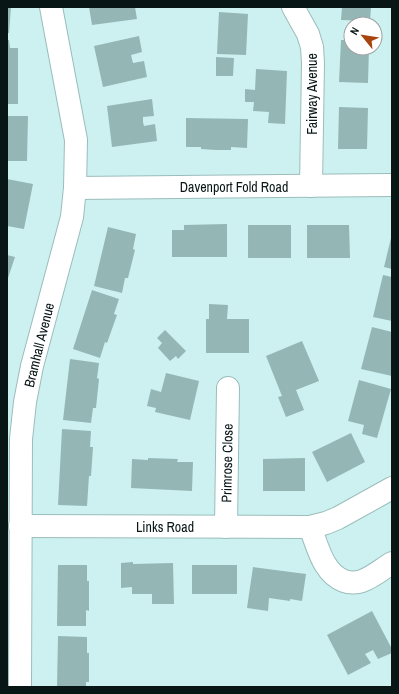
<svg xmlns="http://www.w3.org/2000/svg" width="399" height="694" font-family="'Archivo Narrow',sans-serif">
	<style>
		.building { fill: #94b7b6 }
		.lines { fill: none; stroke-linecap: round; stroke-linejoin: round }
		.street-casing { stroke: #9abdbc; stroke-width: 24 }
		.street { stroke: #fff; stroke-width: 22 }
		.labels { text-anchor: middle; stroke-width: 4; stroke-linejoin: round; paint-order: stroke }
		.street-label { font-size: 14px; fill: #091616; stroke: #fff }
	</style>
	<rect width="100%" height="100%" fill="#cdf1f0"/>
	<g class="building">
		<path d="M7 7H11L9 33H7Z"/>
		<path d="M89 7H135L137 19 92 25Z"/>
		<path d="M342 7H371L370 21 341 20Z"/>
		<path d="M219 12 248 14 246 55 217 54Z"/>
		<path d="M349 32H351V48H369L368 83 339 82 341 40H348Z"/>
		<path d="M139 36 142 52 131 55 133 63 144 61 147 77 103 87 94 46Z"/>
		<path d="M7 40H9L10 48H18V104H7Z"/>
		<path d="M216 57 234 58 233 76H216Z"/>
		<path d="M256 69 287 71 285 124 268 123 269 112 253 111 254 102H245V89L255 90Z"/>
		<path d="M152 99 154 116 143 117V122L144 126 155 124 157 141 112 147 107 106Z"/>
		<path d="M339 107 368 108 367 149H338Z"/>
		<path d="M7 116H28L27 161H7Z"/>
		<path d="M186 118 248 119 247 148 231 147V150H216L201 149V147H186Z"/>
		<path d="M7 179 33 184 24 229 7 226Z"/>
		<path d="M227 224V257H172V230H184V225Z"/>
		<rect x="248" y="225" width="43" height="33"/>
		<path d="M307 225H349L350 258H307Z"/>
		<path d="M108 227 136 234 133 249 135 250 128 278H125L122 293 94 286Z"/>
		<path d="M391 238H392V269L384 267Z"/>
		<path d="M7 255 15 257 7 281Z"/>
		<path d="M383 275 392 277V321L373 317Z"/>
		<path d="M92 290 119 299 114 314 117 315 107 343 105 342 100 358 73 349Z"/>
		<path d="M209 304 228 305 227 319H249V353H206V319H209Z"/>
		<path d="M372 327 392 332V376L361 369Z"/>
		<path d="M165 330 186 351 178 359 176 356 170 361 158 348 162 343 157 338Z"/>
		<path d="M302 341 319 381 296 390 304 410 286 417 278 397 282 396 266 356Z"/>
		<path d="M70 359 99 363 97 378 99 379 96 408H93L91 423 63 420Z"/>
		<path d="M166 373 199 381 190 420 155 412 156 408 147 406 151 389 161 392Z"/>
		<path d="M359 380 391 389 377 438 362 434 364 425 348 421Z"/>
		<path d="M62 429 91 431 90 447H93L91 476H89L87 506 58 505Z"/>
		<path d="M351 433 365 462 327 482 312 452Z"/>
		<path d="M148 458 178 459 177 462H193L192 491 131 488 132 459 148 460Z"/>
		<path d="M305 458V491H263V459Z"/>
		<path d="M133 562V564L173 563 174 604H152V594H132V587L121 588V563Z"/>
		<path d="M58 565H87V581H89V611L86 610V626H57Z"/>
		<rect x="192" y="565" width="45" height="29"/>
		<path d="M253 567 306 574 302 601 290 599V601L269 598 268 611 247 608Z"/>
		<path d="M372 611 392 649V653L378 659 373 650 365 654 371 663 348 675 327 635Z"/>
		<path d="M58 636 87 637V653H89V682H86V687H57Z"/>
	</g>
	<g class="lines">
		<g class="street-casing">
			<g id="street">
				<path d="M293 7 308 34 312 47 313 63 311 186"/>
				<path d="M75 188 392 185"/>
				<path d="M20 526 310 527 326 523 338 518 392 488"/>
				<path d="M226 527 228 388"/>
				<path d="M310 527C318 547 323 573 344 581 349 583 357 583 362 581 373 577 382 569 392 563"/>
				<path d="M20 687 21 439 25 402 32 366 72 217 75 188 76 140 51 7"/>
			</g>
		</g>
		<use href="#street" class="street"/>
	</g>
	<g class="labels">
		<g class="street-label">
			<text transform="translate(312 94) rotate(-90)" y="5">Fairway Avenue</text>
			<text x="234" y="192">Davenport Fold Road</text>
			<text transform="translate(39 345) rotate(-76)" y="5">Bramhall Avenue</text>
			<text transform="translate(227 463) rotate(-89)" y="5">Primrose Close</text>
			<text x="165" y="532">Links Road</text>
		</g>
	</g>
	<rect width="399" height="694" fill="none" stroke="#091616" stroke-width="16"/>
	<g transform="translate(363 36) rotate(300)"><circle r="19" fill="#ffffff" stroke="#9da2a2"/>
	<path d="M0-3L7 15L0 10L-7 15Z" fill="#a8440d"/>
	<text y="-6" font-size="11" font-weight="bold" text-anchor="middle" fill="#091616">N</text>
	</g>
</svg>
